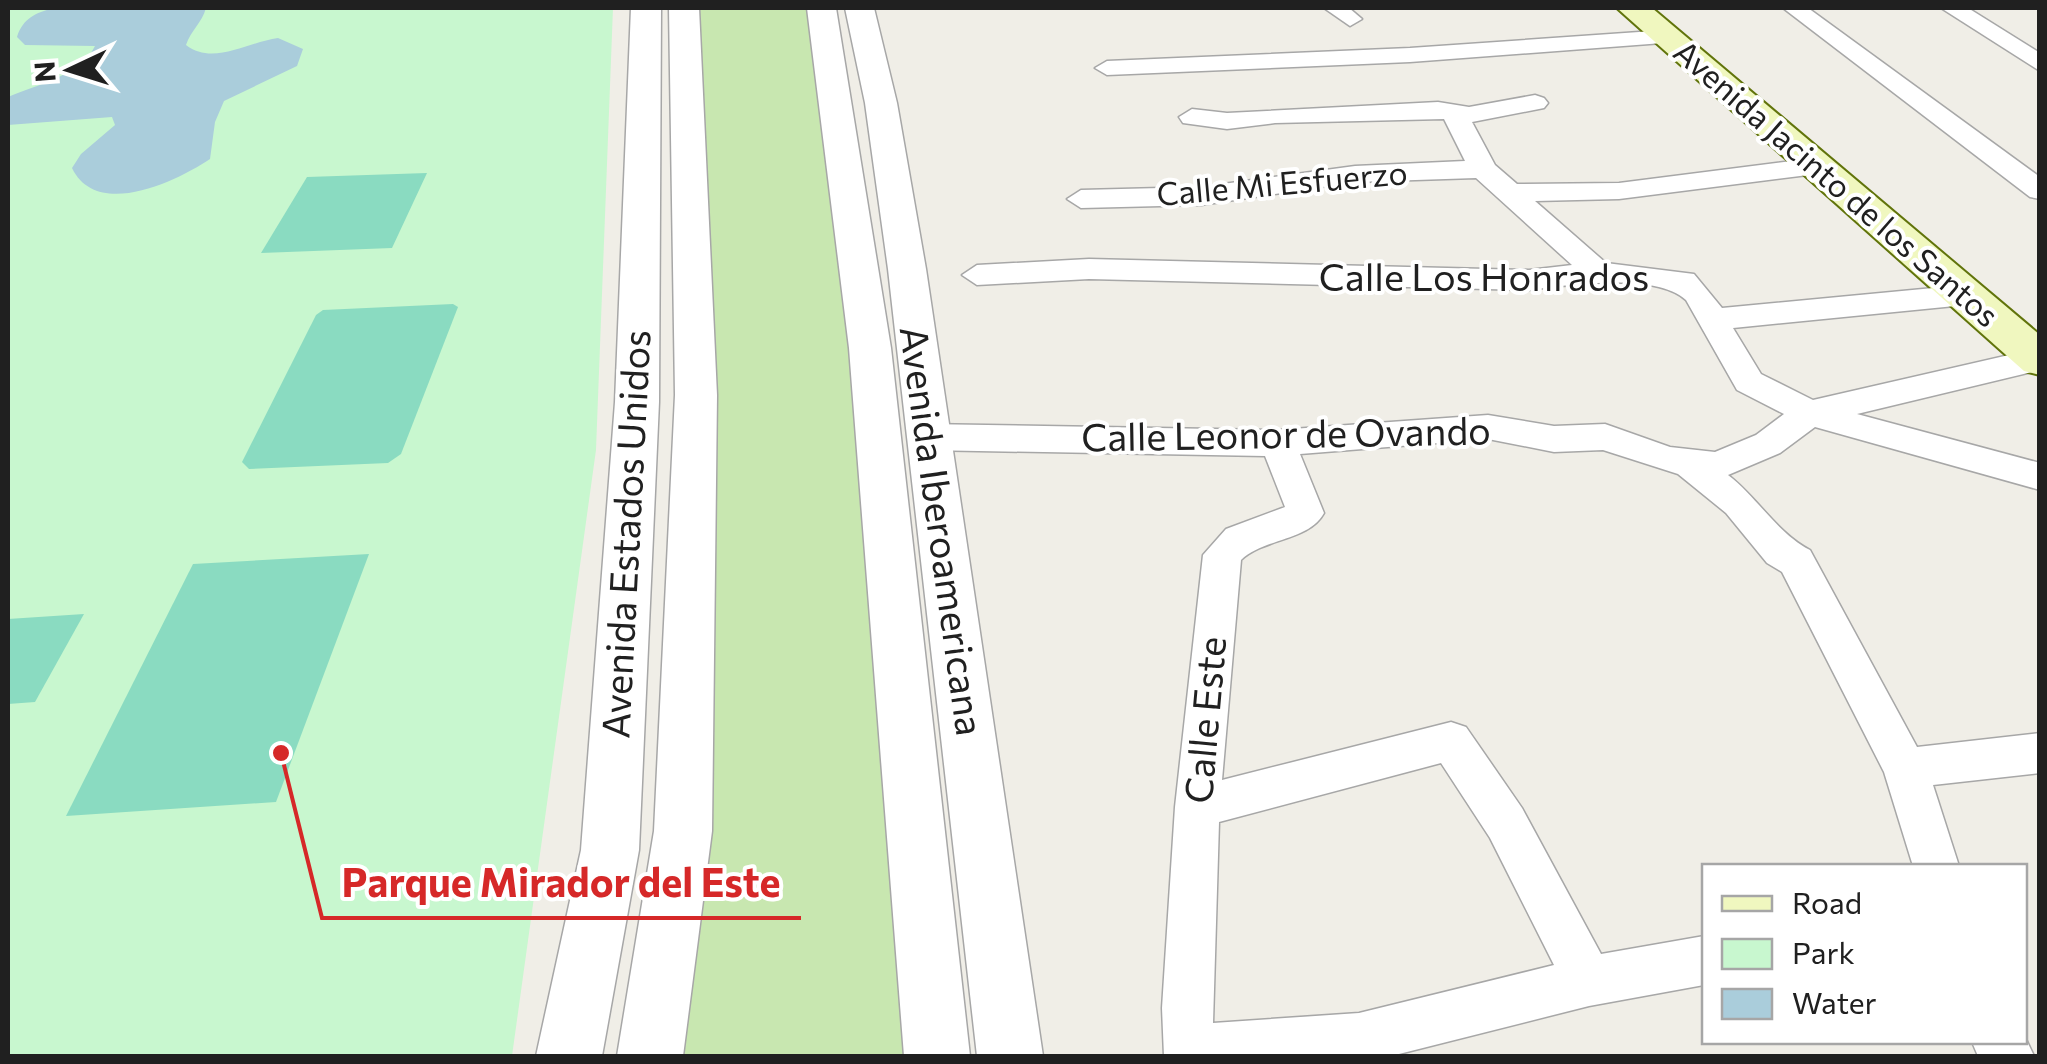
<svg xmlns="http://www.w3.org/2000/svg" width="2047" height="1064" font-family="Commissioner,sans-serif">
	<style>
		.grass { fill: #c8e7b0 }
		.park { fill: #c8f7cf }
		.pitch { fill: #8adbc1 }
		.water { fill: #aacddb }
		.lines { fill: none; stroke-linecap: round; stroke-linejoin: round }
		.minor-casing { stroke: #a7a7a7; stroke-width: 3 }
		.tertiary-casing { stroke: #a7a7a7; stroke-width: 3 }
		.secondary-casing { stroke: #61740b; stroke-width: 4 }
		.minor { fill: #fff; fill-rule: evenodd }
		.tertiary { fill: #fff; fill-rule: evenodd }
		.secondary { fill: #f0f7bf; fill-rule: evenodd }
		.labels { text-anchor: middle; stroke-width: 8; stroke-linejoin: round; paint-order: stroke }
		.far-street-label { font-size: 32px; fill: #202020; stroke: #fff }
		.street-label { font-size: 38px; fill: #202020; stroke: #fff }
		.leader { fill: none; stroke: #d62828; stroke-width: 4 }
		.callout-dot { fill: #d62828; stroke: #fff; stroke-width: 4 }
		.callout-label { font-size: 40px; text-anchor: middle; font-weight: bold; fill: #d62828; stroke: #fff; stroke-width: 8; stroke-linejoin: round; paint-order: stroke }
	</style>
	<rect width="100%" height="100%" fill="#f0eee7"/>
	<path class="grass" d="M693 8H808L852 297 916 1056H670L676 1019 710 542Z"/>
	<path class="park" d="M8 8H613L596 450 512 1056H8Z"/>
	<g class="pitch">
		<path d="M427 173 392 248 261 253 307 177Z"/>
		<path d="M453 304 458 307 401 454 388 463 249 469 242 462 316 315 323 310Z"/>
		<path d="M369 554 276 802 66 816 193 564Z"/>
		<path d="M84 614 35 702 8 704V619Z"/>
	</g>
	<path class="water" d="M53 8H206C202 23 191 30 186 45 213 66 248 42 278 38L303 49 297 66 224 101 215 122 210 159C177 181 97 220 72 168L81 154 115 125 112 117 8 125V97C36 85 81 75 95 46L25 45 17 37C23 18 36 13 53 8Z"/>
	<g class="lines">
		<g class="minor-casing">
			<g id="minor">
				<path d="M1324 8H1349L1362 19 1350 26Z"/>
				<path d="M1783 8H1808L2040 177V199L2030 197Z"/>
				<path d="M1941 8H1968L2040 53V71Z"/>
				<path d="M1668 30 1676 32 1680 37 1676 42 1410 62 1107 75 1095 68 1107 61 1410 48Z"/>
				<path d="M1535 95 1544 98 1548 103 1544 108 1472 122 1495 165 1517 184 1619 183 1816 158 1830 166 1816 174 1619 199 1535 201 1606 263 1694 274 1722 308 1965 285 1981 295 1965 305 1733 328 1761 374 1813 400 2040 348V370L1857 414 2040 463V490L1815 427 1780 453 1728 475C1757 497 1777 533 1810 550L1917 747 2040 733V773L1933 785 1959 866H1913L1884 772 1782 572 1767 563 1726 513 1678 474 1603 450 1554 452 1488 439 1300 454 1324 513C1309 541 1264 538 1241 560L1222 780 1451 722 1466 727 1522 808 1601 954 1704 936V985L1589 1006 1391 1056H1164L1162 1008 1175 807 1203 555 1226 529 1285 507 1265 456 925 450 913 446 908 437 913 428 925 424 1278 430 1488 415 1554 426 1605 424 1670 447 1715 452 1756 435 1784 414 1737 390 1686 300C1654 272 1570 285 1529 290L1089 279 977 285 962 275 977 265 1089 259 1529 270 1572 265 1476 178 1355 182 1201 205 1081 208 1067 199 1081 190 1201 187 1355 166 1465 161 1444 119 1275 123 1227 129 1183 123 1179 117 1192 109 1227 113 1438 102 1469 107ZM1441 763 1490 838 1554 965 1359 1013 1213 1023 1219 822Z"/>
				<path d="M2024 1035 2034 1056H1978L1972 1042H2024Z"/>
			</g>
		</g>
		<g class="tertiary-casing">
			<g id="tertiary">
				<path d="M631 8H661L659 402 639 850 602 1056H536L581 850 615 402Z"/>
				<path d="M669 8H699L717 395 712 831 683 1056H617L654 831 675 395Z"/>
				<path d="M807 8H836L891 348 970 1056H904L849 348Z"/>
				<path d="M845 8H874L897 103 926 269 1043 1056H977L888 269 865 103Z"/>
			</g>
		</g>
		<g class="secondary-casing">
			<path id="secondary" d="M1617 8H1652L2040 335V375L2024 371Z"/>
		</g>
		<use href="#minor" class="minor"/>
		<use href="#tertiary" class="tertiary"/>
		<use href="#secondary" class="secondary"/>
	</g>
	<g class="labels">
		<g class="far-street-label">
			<text transform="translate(1282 184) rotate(-5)" y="11">Calle Mi Esfuerzo</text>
			<text transform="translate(1836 184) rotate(41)" y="11">Avenida Jacinto de los Santos</text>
		</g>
		<g class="street-label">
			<text x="1484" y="291">Calle Los Honrados</text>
			<text transform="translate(1286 435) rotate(-1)" y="13">Calle Leonor de Ovando</text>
			<text transform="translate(941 531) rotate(82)" y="13">Avenida Iberoamericana</text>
			<text transform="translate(627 534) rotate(-87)" y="13">Avenida Estados Unidos</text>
			<text transform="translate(1206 720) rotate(-85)" y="13">Calle Este</text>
		</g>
	</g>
	<path class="leader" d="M281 753L322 918H801"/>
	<circle class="callout-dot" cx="281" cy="753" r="10"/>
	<g class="callout-label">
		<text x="561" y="897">Parque Mirador del Este</text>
	</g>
	<rect width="2047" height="1064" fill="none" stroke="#202020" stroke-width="20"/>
	<rect x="1702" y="864" width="325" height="180" fill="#ffffff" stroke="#a6a6a6" stroke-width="2.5"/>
	<rect x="1722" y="896" width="50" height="15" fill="#f0f7bf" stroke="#a6a6a6" stroke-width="2.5"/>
	<text x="1792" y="914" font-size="30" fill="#202020">Road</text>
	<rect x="1722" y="939" width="50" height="30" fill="#c8f7cf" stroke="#a6a6a6" stroke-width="2.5"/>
	<text x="1792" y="964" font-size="30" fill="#202020">Park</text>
	<rect x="1722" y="989" width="50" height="30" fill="#aacddb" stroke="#a6a6a6" stroke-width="2.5"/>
	<text x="1792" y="1014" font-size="30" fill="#202020">Water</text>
	<g transform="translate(70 70) rotate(266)" stroke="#ffffff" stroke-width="8" paint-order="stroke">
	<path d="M0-8L18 38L0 25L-18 38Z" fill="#202020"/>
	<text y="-15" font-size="28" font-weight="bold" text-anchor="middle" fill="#202020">N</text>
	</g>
</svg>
